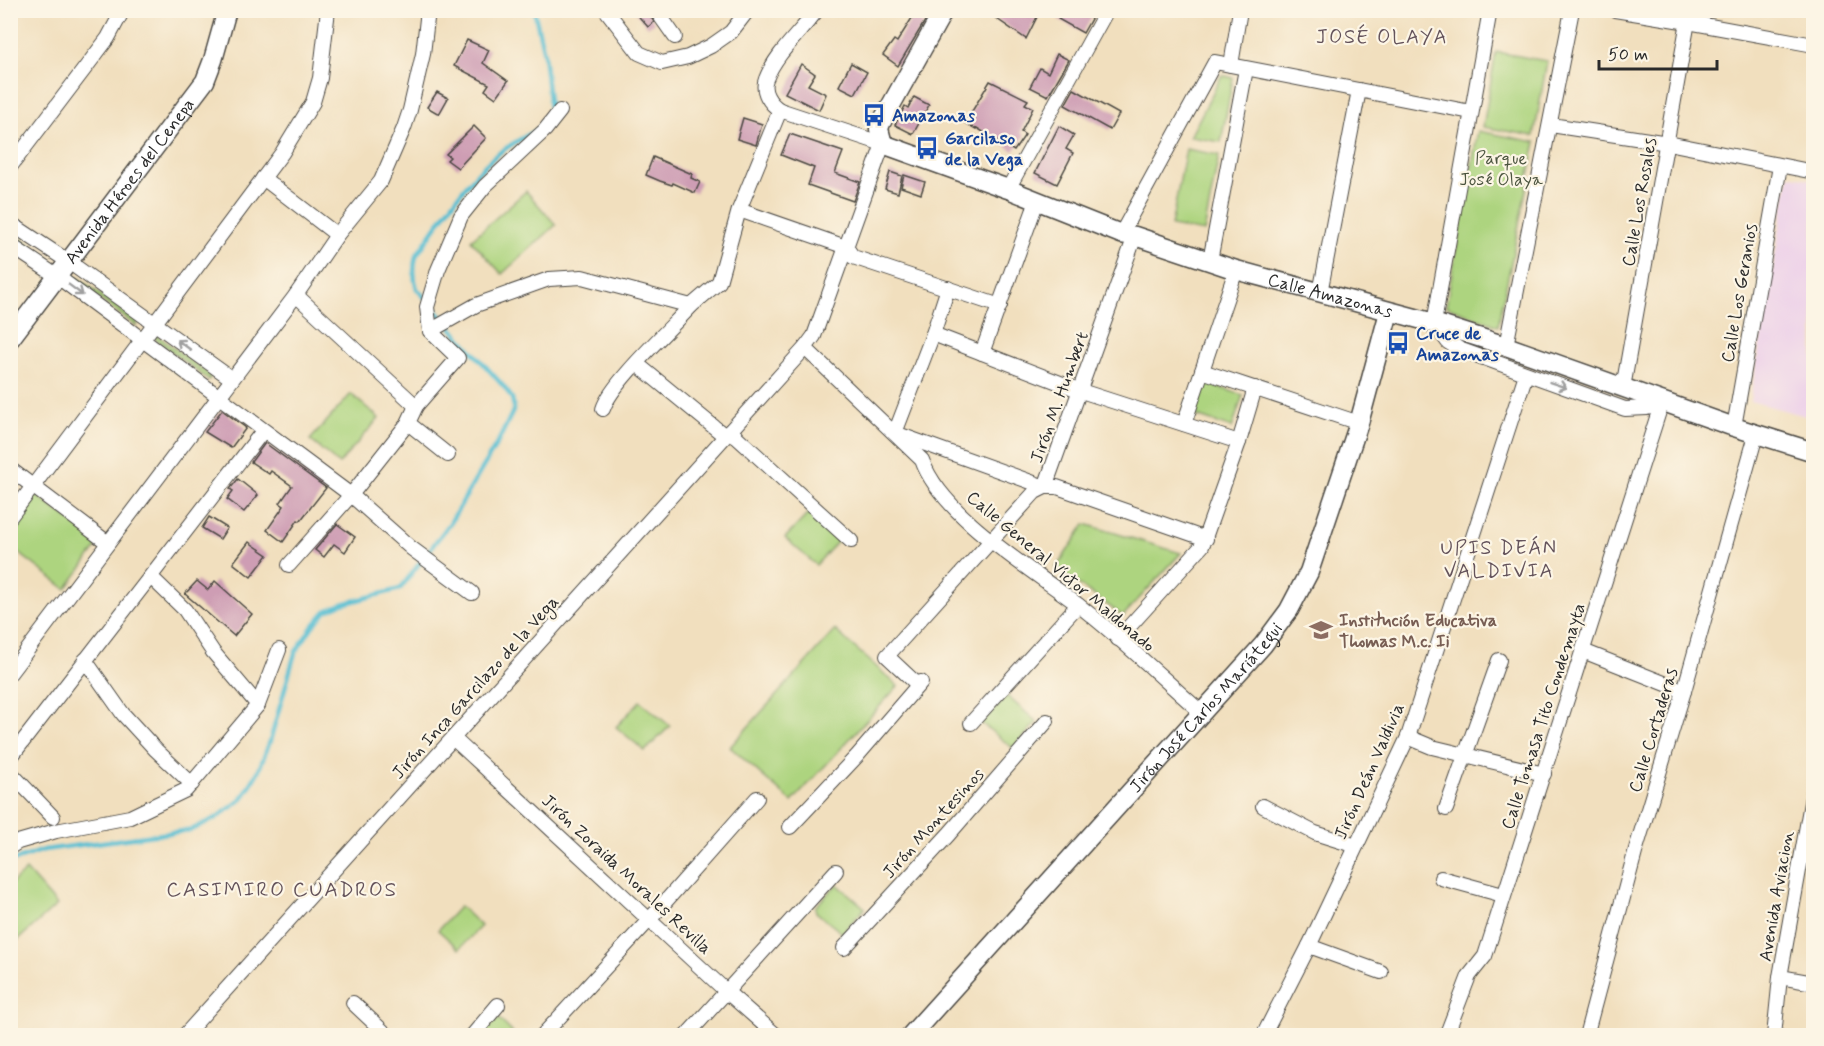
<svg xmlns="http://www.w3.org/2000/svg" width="1824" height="1046" font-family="Mynerve,sans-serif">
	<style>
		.built { fill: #edd1e9 }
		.green { fill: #add47f; stroke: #6c8055; stroke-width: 1.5 }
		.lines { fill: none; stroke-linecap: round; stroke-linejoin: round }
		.stream { stroke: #55bed2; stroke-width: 4.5 }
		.building { fill: #ce9db4 }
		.minor-casing { stroke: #494641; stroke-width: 16 }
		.tertiary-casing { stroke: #494641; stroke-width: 21 }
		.minor { stroke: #fff; stroke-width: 14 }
		.tertiary { stroke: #fff; stroke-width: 18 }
		.oneway { stroke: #a0a0a0 }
		.labels { text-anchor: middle; stroke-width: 4.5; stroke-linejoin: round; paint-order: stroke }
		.transit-label { font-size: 18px; font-weight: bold; fill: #164399; stroke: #fcf5e5; text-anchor: start }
		.park-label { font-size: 18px; fill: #4c5540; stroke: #fcf5e5 }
		.street-label { font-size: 18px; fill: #2b2b2b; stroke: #fcf5e5 }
		.education-label { font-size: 18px; font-weight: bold; fill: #785e54; stroke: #fcf5e5; text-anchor: start }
		.neighbourhood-label { font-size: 20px; letter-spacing: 1.5px; fill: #64535b; stroke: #fcf5e5 }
		.quarter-label { font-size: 21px; letter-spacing: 1.5px; fill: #64535b; stroke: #fcf5e5 }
	</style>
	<rect width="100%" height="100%" fill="#fcf5e5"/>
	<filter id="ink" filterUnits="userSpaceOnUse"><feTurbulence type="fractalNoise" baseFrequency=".0167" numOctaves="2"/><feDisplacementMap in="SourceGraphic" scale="12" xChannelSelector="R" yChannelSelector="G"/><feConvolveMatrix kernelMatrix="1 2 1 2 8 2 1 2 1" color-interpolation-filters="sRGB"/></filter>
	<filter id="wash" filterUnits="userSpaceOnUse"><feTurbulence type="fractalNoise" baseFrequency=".008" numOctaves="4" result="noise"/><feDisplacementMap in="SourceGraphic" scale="24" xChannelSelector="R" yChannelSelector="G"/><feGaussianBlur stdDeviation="1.35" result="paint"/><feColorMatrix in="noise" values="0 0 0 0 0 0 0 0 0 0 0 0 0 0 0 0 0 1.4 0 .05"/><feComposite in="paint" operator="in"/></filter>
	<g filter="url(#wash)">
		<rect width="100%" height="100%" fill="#f1dfbe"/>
		<path class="built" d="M1789 175 1813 180V418L1750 401Z"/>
		<g class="green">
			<path d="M1496 52 1547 61 1534 136 1483 127Z"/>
			<path d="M1222 75 1233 78 1221 142 1190 137Z"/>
			<path d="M1478 131 1536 142 1498 326 1446 306Z"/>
			<path d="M1186 149 1219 155 1204 232 1171 226Z"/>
			<path d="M526 191 556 225 502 274 471 240Z"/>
			<path d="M10 231 49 258 47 261 11 237Z"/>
			<path d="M78 278 138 322 136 326 75 281Z"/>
			<path d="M157 335 211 376 209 380 154 338Z"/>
			<path d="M1205 383 1243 395 1232 428 1194 415Z"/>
			<path d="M351 394 379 418 339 464 310 440Z"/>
			<path d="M35 494 100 543 66 589 11 547 10 526Z"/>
			<path d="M809 513 839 540 816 565 785 538Z"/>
			<path d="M1085 524 1181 553 1123 616 1056 568Z"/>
			<path d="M835 630 898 686 792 802 730 747Z"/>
			<path d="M1007 696 1037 722 1013 748 981 723Z"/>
			<path d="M640 701 670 726 645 751 616 727Z"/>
			<path d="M26 870 57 905 11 946V884Z"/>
			<path d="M837 884 865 908 842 933 816 912 815 907Z"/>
			<path d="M460 906 481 926 459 949 438 930Z"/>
			<path d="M498 1018 515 1035H482Z"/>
		</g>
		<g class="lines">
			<g class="stream">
				<path d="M534 10 544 54 550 111 547 120"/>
				<path d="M10 862 44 850 191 830 218 817 242 799 258 772 270 741 295 653 312 627 326 611 342 604 400 589 450 523 499 440 514 409 512 398 504 387 417 289C413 277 413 268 416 256 440 222 462 185 494 157 507 146 522 138 537 130"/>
			</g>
		</g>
		<g id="blocks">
			<g class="building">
				<path d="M633 10H647L654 22 648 27Z"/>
				<path d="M917 10 928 16 898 66 883 55 894 40 897 42Z"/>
				<path d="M984 10H1027L1037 17 1026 39Z"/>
				<path d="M1063 10H1096L1083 33 1058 19Z"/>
				<path d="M467 40 489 50 483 63 508 81 496 98 485 90 489 84 454 66Z"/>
				<path d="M1057 54 1069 60 1048 96 1030 87 1040 68 1048 73Z"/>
				<path d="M851 63 867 72 855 94 839 86Z"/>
				<path d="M801 64 815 74 808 85 826 94 819 110 785 93Z"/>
				<path d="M990 81 1028 100 1025 104 1033 108 1021 132 1025 135 1014 151 977 128 976 129 965 123Z"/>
				<path d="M1074 89 1119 114 1110 130 1065 105Z"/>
				<path d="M437 92 448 98 439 114 427 107Z"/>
				<path d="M914 97 929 105 913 134 895 125 905 106 908 108Z"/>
				<path d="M743 118 762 124 756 145 737 139Z"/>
				<path d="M474 126 486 138 458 168 447 160 450 157 446 154Z"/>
				<path d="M1059 126 1074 135 1066 149 1073 153 1057 184 1035 173Z"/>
				<path d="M790 134 843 152 835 173 860 182 853 201 808 185 814 168 781 155Z"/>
				<path d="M653 157 692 174 691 178 700 182 695 193 673 183 672 185 660 181 646 175Z"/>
				<path d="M890 172 902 176 898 193 885 189Z"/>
				<path d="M904 175 925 182 921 194 901 187Z"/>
				<path d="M222 410 246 428 231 448 205 432Z"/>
				<path d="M265 443 326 488 300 521 298 520 283 542 267 530 284 506 280 503 292 486 271 471 269 474 251 462Z"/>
				<path d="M238 479 258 495 244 512 227 499 233 491 230 489Z"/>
				<path d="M209 517 227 528 220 539 202 528Z"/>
				<path d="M337 524 355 537 345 552 334 544 324 557 315 550Z"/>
				<path d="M249 542 268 555 251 577 233 563Z"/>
				<path d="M197 581 208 590 215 581 252 614 234 636 185 594Z"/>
			</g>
		</g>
	</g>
	<g filter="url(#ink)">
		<use href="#blocks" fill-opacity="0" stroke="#494641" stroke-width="1.5"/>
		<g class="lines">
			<g class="minor-casing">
				<g id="minor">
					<path d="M606 10 639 53 662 63 688 57 711 46 731 32 748 10"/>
					<path d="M656 10 675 37"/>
					<path d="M1490 10 1434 323 1448 342 1459 349 1625 409 1647 408 1662 402"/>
					<path d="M1615 10 1688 22 1814 45"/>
					<path d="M1231 65 1240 10"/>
					<path d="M1551 125 1668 143 1814 172"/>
					<path d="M10 167 108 38 123 10"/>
					<path d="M263 178 337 235"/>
					<path d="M1008 189 1107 10"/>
					<path d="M739 210 846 247 853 257 1000 306"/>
					<path d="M10 223 69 262 232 379"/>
					<path d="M1121 234 1215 62 1471 112"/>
					<path d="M10 245 58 277 351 495 411 548 472 593"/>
					<path d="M1210 261 1246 69"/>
					<path d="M948 288 933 334 895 433 1045 487H1057L1206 539"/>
					<path d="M1320 293 1359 90"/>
					<path d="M296 295 416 406"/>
					<path d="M430 331 476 305 549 279 582 277 691 306 719 282 739 210 780 110"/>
					<path d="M933 334 1081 391 1239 442"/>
					<path d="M1506 346 1572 10"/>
					<path d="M805 348 922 460C941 515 1031 569 1077 604 1121 638 1161 677 1202 713"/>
					<path d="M982 353 1037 201"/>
					<path d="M637 364 725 436"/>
					<path d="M1202 371 1359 423"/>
					<path d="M1623 388 1690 10"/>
					<path d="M603 409C611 383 670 329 691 306"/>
					<path d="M408 423 448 455"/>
					<path d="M1184 424 1236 270"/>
					<path d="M1734 427 1780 166"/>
					<path d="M730 431 851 541"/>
					<path d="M10 469 108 543"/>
					<path d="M10 517 282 153 313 102 320 78 328 10"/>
					<path d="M289 565 351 495 408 423 416 406 458 358 430 331 427 307 438 270 461 216 485 186 545 130 560 111"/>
					<path d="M151 577 185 610 213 652 258 705"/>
					<path d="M1118 639 1202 546 1239 442 1255 388"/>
					<path d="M1583 651 1684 691"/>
					<path d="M85 660 123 714 156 750 192 784"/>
					<path d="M10 673 296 295 337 235 381 181 404 128 410 110 423 54 428 10"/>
					<path d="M918 685 887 656 1035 492 1045 487 1135 236"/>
					<path d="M971 723 1078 605"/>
					<path d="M1408 737 1432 747 1544 774"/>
					<path d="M453 738 727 992 777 1036"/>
					<path d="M10 758 263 431"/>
					<path d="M10 772 53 817"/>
					<path d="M1263 806 1315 833 1356 846"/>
					<path d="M1446 809 1499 660"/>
					<path d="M790 827 857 756 921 682"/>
					<path d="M10 847 18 842 56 831 130 817 186 790 258 705 279 650"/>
					<path d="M1441 878 1503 895"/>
					<path d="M1309 946 1381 972"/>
					<path d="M844 948 949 834 1047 721"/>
					<path d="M1780 977 1814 983"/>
					<path d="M353 1003 388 1036"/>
					<path d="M184 1036 805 348 814 336 883 144 780 110C770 104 761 91 766 79 776 53 801 32 817 10"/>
					<path d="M472 1036 498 1005"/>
					<path d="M542 1036 650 919 757 798"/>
					<path d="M686 1036 836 871"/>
					<path d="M1263 1036 1309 946 1408 737 1526 374"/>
					<path d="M1446 1036 1469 976 1485 956 1662 402"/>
					<path d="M1586 1036 1636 849 1684 691 1756 435"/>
					<path d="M1774 1036 1780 977 1814 786"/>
				</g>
			</g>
			<g class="tertiary-casing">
				<g id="tertiary">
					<path id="s1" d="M944 10 881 123 879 129 883 144 1008 189 1121 234 1135 236 1236 270 1434 323 1506 346 1734 427 1814 452"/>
					<path id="s2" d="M10 339 205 81 213 60 227 10"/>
					<path id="s3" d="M910 1036 1263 645 1289 610 1309 572 1359 423 1389 312"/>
				</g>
			</g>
			<use href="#minor" class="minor"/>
			<use href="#tertiary" class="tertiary"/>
		</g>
		<defs><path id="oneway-shaft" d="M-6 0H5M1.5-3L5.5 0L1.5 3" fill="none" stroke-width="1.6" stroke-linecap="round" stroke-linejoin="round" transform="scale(1.5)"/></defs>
		<g class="oneway">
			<use href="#oneway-shaft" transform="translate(76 290) rotate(37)"/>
			<use href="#oneway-shaft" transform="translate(184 345) rotate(-144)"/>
			<use href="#oneway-shaft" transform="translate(1558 385) rotate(19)"/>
		</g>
	</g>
	<defs>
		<g id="bus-bare" transform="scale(1.8)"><path d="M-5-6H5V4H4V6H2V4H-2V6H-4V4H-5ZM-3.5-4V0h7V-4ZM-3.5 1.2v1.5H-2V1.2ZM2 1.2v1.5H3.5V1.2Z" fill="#1a4fb4" stroke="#fcf5e5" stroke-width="2.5" paint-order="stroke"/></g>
		<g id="school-bare" transform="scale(1.8)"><path d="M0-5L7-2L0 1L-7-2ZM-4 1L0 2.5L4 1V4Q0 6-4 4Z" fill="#8d6e63" stroke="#fcf5e5" stroke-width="2.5" paint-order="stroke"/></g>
	</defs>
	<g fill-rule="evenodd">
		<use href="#bus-bare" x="874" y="115"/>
		<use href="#bus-bare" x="927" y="148"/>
		<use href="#bus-bare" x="1398" y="343"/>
		<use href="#school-bare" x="1321" y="630"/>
	</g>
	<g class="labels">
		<g class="transit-label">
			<text x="892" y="121">Amazonas</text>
			<text x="945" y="144">Garcilaso<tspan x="945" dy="21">de la Vega</tspan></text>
			<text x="1416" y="339">Cruce de<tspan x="1416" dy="21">Amazonas</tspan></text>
		</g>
		<g class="park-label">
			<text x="1501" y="164">Parque<tspan x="1501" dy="21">José Olaya</tspan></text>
		</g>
		<g class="street-label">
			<text dy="6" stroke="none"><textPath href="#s2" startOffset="198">Avenida Héroes del Cenepa</textPath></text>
			<text transform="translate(1639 202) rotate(-80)" y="6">Calle Los Rosales</text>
			<text transform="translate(1739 293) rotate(-80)" y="6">Calle Los Geranios</text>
			<text dy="6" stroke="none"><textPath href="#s1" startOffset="624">Calle Amazonas</textPath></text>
			<text transform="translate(1059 397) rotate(-70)" y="6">Jirón M. Humbert</text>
			<text transform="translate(1061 571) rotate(40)" y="6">Calle General Víctor Maldonado</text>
			<text transform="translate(475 687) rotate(-48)" y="6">Jirón Inca Garcilazo de la Vega</text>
			<text dy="6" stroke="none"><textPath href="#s3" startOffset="442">Jirón José Carlos Mariátegui</textPath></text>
			<text transform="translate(1543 716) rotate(-72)" y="6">Calle Tomasa Tito Condemayta</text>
			<text transform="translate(1653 730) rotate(-73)" y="6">Calle Cortaderas</text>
			<text transform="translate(1369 771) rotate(-66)" y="6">Jirón Deán Valdivia</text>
			<text transform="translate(933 823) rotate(-48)" y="6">Jirón Montesinos</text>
			<text transform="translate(627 874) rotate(43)" y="6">Jirón Zoraida Morales Revilla</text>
			<text transform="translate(1776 896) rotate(-80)" y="6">Avenida Aviacion</text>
		</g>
		<g class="education-label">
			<text x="1339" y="626">Institución Educativa<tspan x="1339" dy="21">Thomas M.c. Ii</tspan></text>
		</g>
		<g class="neighbourhood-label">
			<text x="1382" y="43">JOSÉ OLAYA</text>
			<text x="1499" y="554">UPIS DEÁN<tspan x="1499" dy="23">VALDIVIA</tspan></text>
		</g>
		<g class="quarter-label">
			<text x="282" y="896">CASIMIRO CUADROS</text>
		</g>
	</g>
	<rect width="1824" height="1046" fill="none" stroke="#fcf5e5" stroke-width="36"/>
	<path d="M1599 60v9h118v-9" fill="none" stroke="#2b2b2b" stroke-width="3"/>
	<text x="1608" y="60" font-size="18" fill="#2b2b2b" stroke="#fcf5e5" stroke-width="4.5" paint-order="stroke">50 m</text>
</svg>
